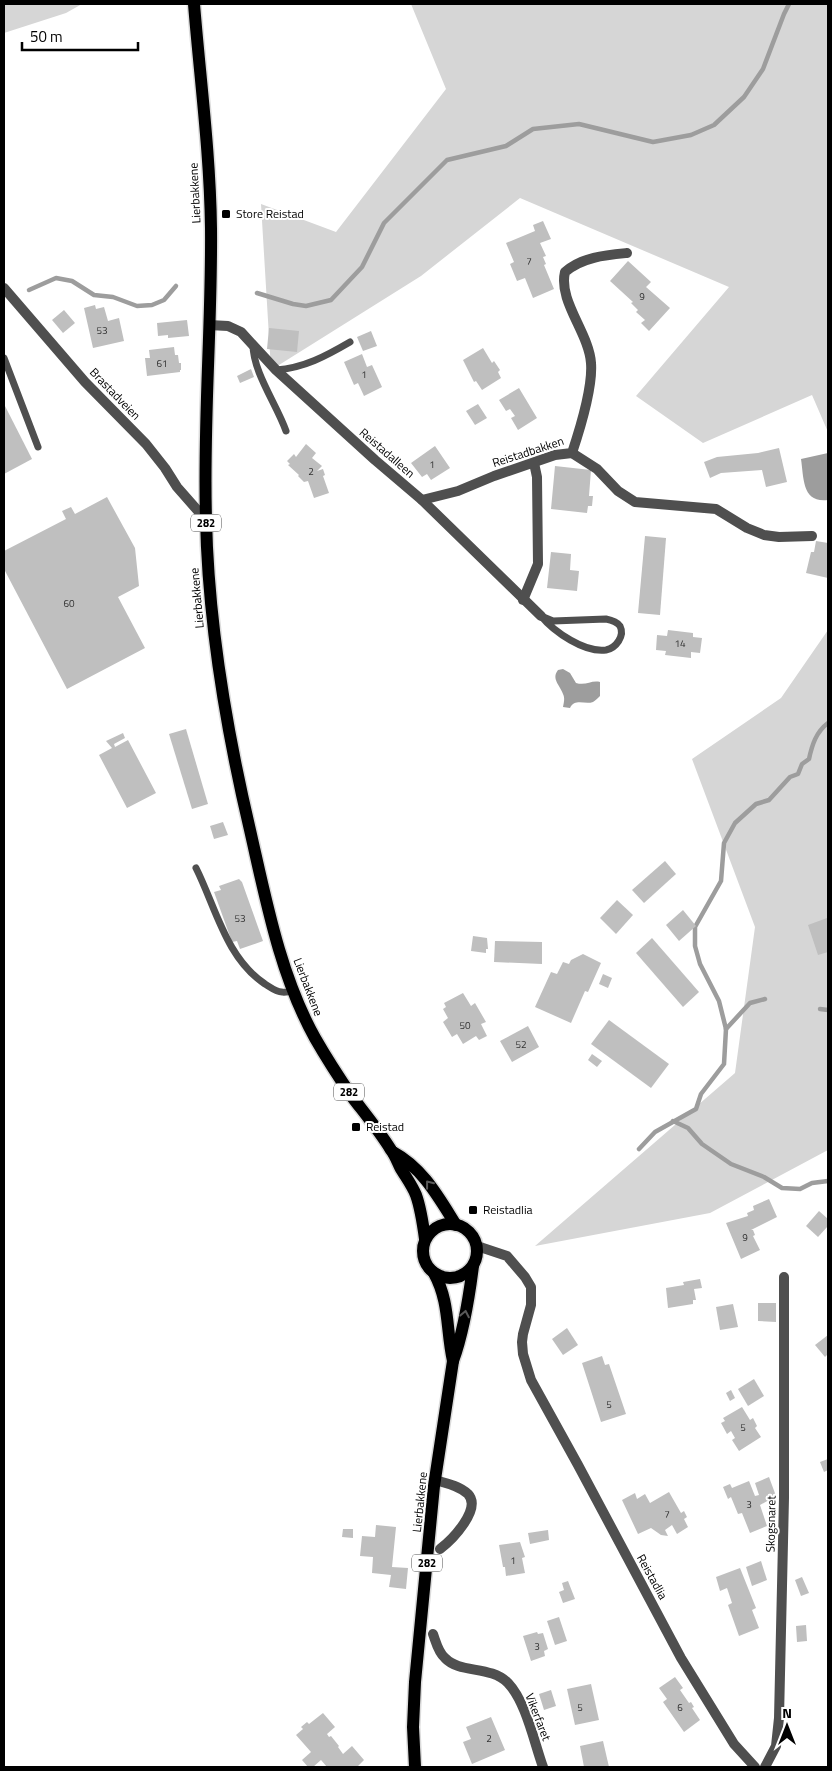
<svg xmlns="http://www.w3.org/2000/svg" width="832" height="1771" font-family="'Titillium Web',sans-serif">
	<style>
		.green { fill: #d6d6d6 }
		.water { fill: #9d9d9d }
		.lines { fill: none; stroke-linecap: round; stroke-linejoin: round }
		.stream { stroke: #9d9d9d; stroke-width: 4.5 }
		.building { fill: #bfbfbf }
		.primary-casing { stroke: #dbdbdb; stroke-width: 15 }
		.lane { stroke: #4f4f4f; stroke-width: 7 }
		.street { stroke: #4f4f4f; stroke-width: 10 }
		.primary { stroke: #000; stroke-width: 12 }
		.oneway { stroke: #595959 }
		.poi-dot { fill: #000; stroke: #fff; stroke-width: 2 }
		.labels { text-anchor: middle; stroke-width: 4; stroke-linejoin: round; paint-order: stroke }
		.number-label { font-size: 10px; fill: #303030 }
		.shield { fill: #fff; stroke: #4c4c4c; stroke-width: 1 }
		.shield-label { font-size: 11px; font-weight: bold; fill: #000 }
		.street-label { font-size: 12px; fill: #000; stroke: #fff }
		.poi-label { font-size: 12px; fill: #000; stroke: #fff; text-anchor: start }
	</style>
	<rect width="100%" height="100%" fill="#fff"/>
	<g class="green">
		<path d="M4 4H82L66 13 4 33Z"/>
		<path d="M411 4H828V432L812 395 703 443 636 396 729 287 520 198 421 276 271 370 261 204 336 232 446 89Z"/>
		<path d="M828 630V1150L710 1213 535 1246 735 1073 755 927 692 759 781 698Z"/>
	</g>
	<g class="water">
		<path d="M828 453V500C802 503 804 479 801 459Z"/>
		<path d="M563 669 570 673 576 683C586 686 591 680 600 682V696C598 698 596 700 593 702 585 705 575 698 570 708L563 707C564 702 565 698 563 694 560 685 551 679 558 670Z"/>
	</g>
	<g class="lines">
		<g class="stream">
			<path d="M29 290 56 278 72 281 94 295 113 297 137 306 152 305 164 300 176 286"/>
			<path d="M257 293 293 304 306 306 331 300 362 267 384 223 447 160 506 146 533 129 579 124 653 142 691 135 714 125 744 97 763 69 784 14 789 4"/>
			<path d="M820 1009 828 1010"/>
			<path d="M726 1029 750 1003 765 999"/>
			<path d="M673 1121 688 1128 702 1144 731 1164 764 1177 782 1188 800 1189 812 1183 828 1181"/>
			<path d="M639 1149 655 1132 696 1109 701 1094 724 1064 726 1029 719 1001 700 964 695 946V927L721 881 724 843 735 823 756 804 769 800 790 777 798 774 802 764 809 759C812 745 816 732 828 723"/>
		</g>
	</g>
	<g class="building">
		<path d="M543 221 551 239 540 243 546 256 543 257 546 264 544 265 554 289 533 298 525 278 517 281 510 264 514 262 506 243 535 231 533 225Z"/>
		<path d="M628 261 651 282 646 287 670 308 649 331 641 323 645 320 636 312 638 310 631 303 633 302 610 281Z"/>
		<path d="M95 305 96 309 104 307 108 321 119 318 124 341 93 348 84 308Z"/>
		<path d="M64 310 75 323 63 333 52 320Z"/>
		<path d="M187 320 189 336 168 338V335L158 336 157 323Z"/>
		<path d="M269 328 299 331 297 352 267 349Z"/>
		<path d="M371 331 377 346 363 351 357 337Z"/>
		<path d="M174 347 175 355H178L179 363H181V370H180V372L147 376 145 358H150L149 350Z"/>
		<path d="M483 348 492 363 494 361 500 370 498 372 501 378 482 390 476 381 474 382 463 360Z"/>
		<path d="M362 354 367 367 372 365 382 387 364 396 358 383 354 385 344 362Z"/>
		<path d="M251 369 254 377 240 383 237 376Z"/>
		<path d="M519 388 537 418 518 430 511 418 515 416 510 409 506 411 499 400Z"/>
		<path d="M4 404 32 459 4 474Z"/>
		<path d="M478 404 487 418 475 425 466 411Z"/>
		<path d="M306 444 316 453 312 458 322 466 317 471 323 469 325 475 323 476 329 493 314 498 308 481 304 482 298 476 299 475 288 465 290 464 287 461 294 454 296 457Z"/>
		<path d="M435 446 450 468 431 480 427 474 422 477 411 463Z"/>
		<path d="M779 448 787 482 766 487 762 470 721 473 710 478 704 462 717 457 758 453Z"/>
		<path d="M555 466 591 470 589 496H593L592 506H588L587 513 551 509Z"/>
		<path d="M107 497 135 548 139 586 118 597 145 648 67 689 4 569V551L66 519 62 511 71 507 75 514Z"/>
		<path d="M645 536 666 538 660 615 638 613Z"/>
		<path d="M816 541 828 543V578L806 573 811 552H814Z"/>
		<path d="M551 552 571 554 570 570 579 571 577 591 547 588Z"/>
		<path d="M668 630 693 633V637L702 638 700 653 691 652V658L665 655 666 651 656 650 657 635 667 636Z"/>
		<path d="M186 729 208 804 192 809 169 734Z"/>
		<path d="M123 733 125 738 114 744 115 747 128 740 156 793 127 808 99 755 112 748 106 741Z"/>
		<path d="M223 822 228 835 214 839 210 826Z"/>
		<path d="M665 861 676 874 644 903 632 890Z"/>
		<path d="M239 879 242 882 263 941 240 949 237 941 232 942 214 892 221 890 219 886Z"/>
		<path d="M617 900 633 915 616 934 600 918Z"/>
		<path d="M683 910 696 926 679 941 666 925Z"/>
		<path d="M827 918 828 952 818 955 808 925Z"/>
		<path d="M473 936 487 938 488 949H486V953L471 951Z"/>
		<path d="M652 938 699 992 683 1007 636 953Z"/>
		<path d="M495 941 542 942V964L494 962Z"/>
		<path d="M583 954 601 963 588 992 585 991 571 1023 535 1007 551 972 557 974 563 962 569 964 571 960Z"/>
		<path d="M603 974 612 978 608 988 599 984Z"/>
		<path d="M463 993 471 1006 475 1003 486 1022 481 1024 487 1036 479 1040 476 1036 463 1044 457 1034 452 1037 443 1022 448 1018 443 1009 446 1007 444 1003Z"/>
		<path d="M609 1020 669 1064 651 1088 591 1044Z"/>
		<path d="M528 1026 539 1047 512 1062 500 1041Z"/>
		<path d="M592 1054 602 1061 597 1067 588 1060Z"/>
		<path d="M769 1199 777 1217 751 1230H753L755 1235 753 1236 760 1250 741 1259 726 1223 748 1216 747 1213 754 1210 753 1206Z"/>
		<path d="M819 1211 828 1219V1226L818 1237 806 1226Z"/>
		<path d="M700 1279 702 1288 694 1289 696 1300H693V1304L668 1308 666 1288 684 1285 683 1282Z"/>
		<path d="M758 1303H776V1322L758 1321Z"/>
		<path d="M733 1304 738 1327 720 1330 716 1307Z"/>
		<path d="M567 1328 578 1345 563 1355 552 1339Z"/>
		<path d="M828 1335V1354L825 1357 815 1345Z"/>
		<path d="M602 1356 605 1365 609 1364 626 1414 601 1422 582 1363Z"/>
		<path d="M754 1379 764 1396 748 1406 738 1389Z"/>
		<path d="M731 1390 735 1398 730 1401 726 1393Z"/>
		<path d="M742 1407 750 1420 753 1418 757 1426 755 1428 761 1437 739 1451 732 1440 735 1438 731 1431 727 1434 721 1423 725 1421 723 1418Z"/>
		<path d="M828 1459V1470L824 1472 820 1462Z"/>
		<path d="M769 1477 776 1496 760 1505 767 1526 750 1533 742 1513 738 1514 731 1497 728 1499 723 1487 730 1484 732 1488 749 1481 755 1496 759 1495 755 1483Z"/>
		<path d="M669 1492 681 1513 684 1511 687 1517 684 1519 688 1527 677 1534 672 1525 665 1530 668 1536 661 1535 651 1528 638 1534 622 1500 635 1493 637 1499 645 1494 650 1503Z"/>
		<path d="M376 1525 396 1527 392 1567 408 1568 406 1589 389 1587 391 1575 372 1573 373 1557 360 1556 362 1536 375 1537Z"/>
		<path d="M343 1529H353V1538L342 1537Z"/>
		<path d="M548 1530 549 1540 530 1544 528 1533Z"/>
		<path d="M520 1542 525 1557 522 1558 525 1573 506 1576 505 1567H503L499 1545Z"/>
		<path d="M761 1561 767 1580 752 1586 746 1567Z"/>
		<path d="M740 1568 756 1608 752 1610 759 1628 739 1636 728 1605 732 1603 727 1588 720 1591 716 1577Z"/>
		<path d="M802 1577 809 1593 801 1596 795 1580Z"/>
		<path d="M568 1581 575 1599 563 1603 559 1592 564 1590 562 1583Z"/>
		<path d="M559 1617 567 1641 555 1645 547 1621Z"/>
		<path d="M806 1625 807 1641 797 1642 796 1626Z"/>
		<path d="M537 1632 538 1634 543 1633 548 1649 544 1651 545 1656 531 1661 523 1636Z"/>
		<path d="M675 1677 683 1688 680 1690 689 1703 691 1702 694 1707 692 1708 700 1720 684 1732 663 1702 667 1699 659 1688Z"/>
		<path d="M591 1684 599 1720 575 1725 567 1689Z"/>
		<path d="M551 1690 556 1706 544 1710 539 1694Z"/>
		<path d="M323 1713 335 1727 327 1734 329 1737 331 1736 339 1746 338 1747 343 1754 352 1746 364 1760 357 1767H327L321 1760 313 1767H308L302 1760 311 1752 296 1735 303 1729 301 1727 307 1722 309 1724Z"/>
		<path d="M491 1717 505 1750 472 1764 463 1742 471 1739 466 1727Z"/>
		<path d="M603 1741 609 1767H584L580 1746Z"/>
	</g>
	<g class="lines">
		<g class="primary-casing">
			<g id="primary">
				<path d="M194 4C200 78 210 153 211 228 212 325 203 421 206 518 208 623 226 728 250 830 266 900 280 975 315 1038 327 1059 340 1079 353 1098 366 1115 380 1132 391 1150 395 1155 397 1161 400 1167 405 1176 412 1185 416 1195 421 1209 423 1224 425 1239"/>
				<path d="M393 1152C423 1168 439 1198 456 1225"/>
				<circle cx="450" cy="1251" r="27"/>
				<path d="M434 1273C450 1302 446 1330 453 1361"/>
				<path d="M415 1767 413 1727 415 1682 434 1486 453 1361C464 1331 469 1298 473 1266"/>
			</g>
		</g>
		<g class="lane">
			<path d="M253 345C253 372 277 405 286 431"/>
			<path d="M4 358 38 447"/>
			<path d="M276 370C304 368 326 356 350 342"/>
			<path d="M541 616 553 621 606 619C611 620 617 622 620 626 625 636 616 648 606 650 585 653 554 632 541 616Z"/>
			<path d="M196 868C216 908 226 958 265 984 270 987 276 992 282 992 285 993 290 991 293 991"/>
		</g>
		<g class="street">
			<path d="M4 288 85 382 146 444 165 468 177 487 206 520"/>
			<path d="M209 325 228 326 241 332 276 370 375 460 422 500 541 616"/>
			<path d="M572 453 597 469 618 491 635 502 716 509 747 528 764 535 779 537 812 536"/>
			<path d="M422 500 458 491 494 476 555 455 572 453C580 429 593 388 591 363 589 333 558 301 565 272 582 257 606 255 627 253"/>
			<path d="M523 600 538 564 537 477 534 463"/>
			<path d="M477 1246 507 1256 525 1277 531 1287V1305L523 1334 522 1342 523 1354 531 1380 578 1465 681 1658 734 1744 755 1767"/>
			<path d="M435 1480C446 1483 460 1486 468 1494 482 1509 452 1540 440 1549"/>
			<path d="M433 1634C436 1642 438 1652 445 1658 460 1674 490 1665 508 1683 526 1702 534 1742 543 1767"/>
			<path d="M765 1767 776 1746 779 1718 784 1498V1277"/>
		</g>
		<use href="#primary" class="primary"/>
	</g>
	<defs><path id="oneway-chevron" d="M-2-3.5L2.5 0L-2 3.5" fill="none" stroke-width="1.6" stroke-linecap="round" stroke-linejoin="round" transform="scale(1.25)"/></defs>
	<g class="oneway">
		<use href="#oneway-chevron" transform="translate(429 1184) rotate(-128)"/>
		<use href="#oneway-chevron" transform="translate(465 1314) rotate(-79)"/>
	</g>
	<g class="poi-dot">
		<rect x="221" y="209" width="10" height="10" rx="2.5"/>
		<rect x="351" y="1122" width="10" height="10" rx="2.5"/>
		<rect x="468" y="1205" width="10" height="10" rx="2.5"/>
	</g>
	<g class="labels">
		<g class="number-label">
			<text x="529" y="265">7</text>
			<text x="642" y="300">9</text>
			<text x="102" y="334">53</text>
			<text x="162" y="367">61</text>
			<text x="364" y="378">1</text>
			<text x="432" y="468">1</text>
			<text x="311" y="475">2</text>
			<text x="69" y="607">60</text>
			<text x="680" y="647">14</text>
			<text x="240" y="922">53</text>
			<text x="465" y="1029">50</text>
			<text x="521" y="1048">52</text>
			<text x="745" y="1241">9</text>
			<text x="609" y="1408">5</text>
			<text x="743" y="1431">5</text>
			<text x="749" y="1508">3</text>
			<text x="667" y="1518">7</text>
			<text x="513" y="1564">1</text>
			<text x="537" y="1650">3</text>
			<text x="580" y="1711">5</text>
			<text x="680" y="1711">6</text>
			<text x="489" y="1742">2</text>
		</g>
		<g class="shield">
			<rect x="191" y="514.5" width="30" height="17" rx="4"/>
			<rect x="334" y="1083.5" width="30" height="17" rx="4"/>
			<rect x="412" y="1554.5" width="30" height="17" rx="4"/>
		</g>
		<g class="shield-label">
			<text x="206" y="527">282</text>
			<text x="349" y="1096">282</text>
			<text x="427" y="1567">282</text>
		</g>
		<g class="street-label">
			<text transform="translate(195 193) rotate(-93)" y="4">Lierbakkene</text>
			<text transform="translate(115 394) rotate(46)" y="4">Brastadveien</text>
			<text transform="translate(528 452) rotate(-18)" y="4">Reistadbakken</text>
			<text transform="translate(387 453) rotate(41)" y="4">Reistadalleen</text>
			<text transform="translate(197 598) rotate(-95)" y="4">Lierbakkene</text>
			<text transform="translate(308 987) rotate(69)" y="4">Lierbakkene</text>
			<text transform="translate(420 1502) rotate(-84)" y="4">Lierbakkene</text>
			<text transform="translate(771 1524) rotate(-89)" y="4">Skogsnaret</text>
			<text transform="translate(652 1577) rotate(61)" y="4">Reistadlia</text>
			<text transform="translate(538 1717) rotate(69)" y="4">Vikerfaret</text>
		</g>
		<g class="poi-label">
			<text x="236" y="218">Store Reistad</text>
			<text x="366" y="1131">Reistad</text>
			<text x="483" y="1214">Reistadlia</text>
		</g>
	</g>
	<rect width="832" height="1771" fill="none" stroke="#000000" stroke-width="10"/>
	<g transform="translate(787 1726)" stroke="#ffffff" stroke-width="4" paint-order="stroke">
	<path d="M0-4L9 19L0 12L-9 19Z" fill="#000000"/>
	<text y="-8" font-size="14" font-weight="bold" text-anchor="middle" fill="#000000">N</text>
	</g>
	<path d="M22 42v8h116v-8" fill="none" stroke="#000000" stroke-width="2.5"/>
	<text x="30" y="42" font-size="15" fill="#000000" stroke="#ffffff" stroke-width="4" paint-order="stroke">50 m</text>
</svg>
